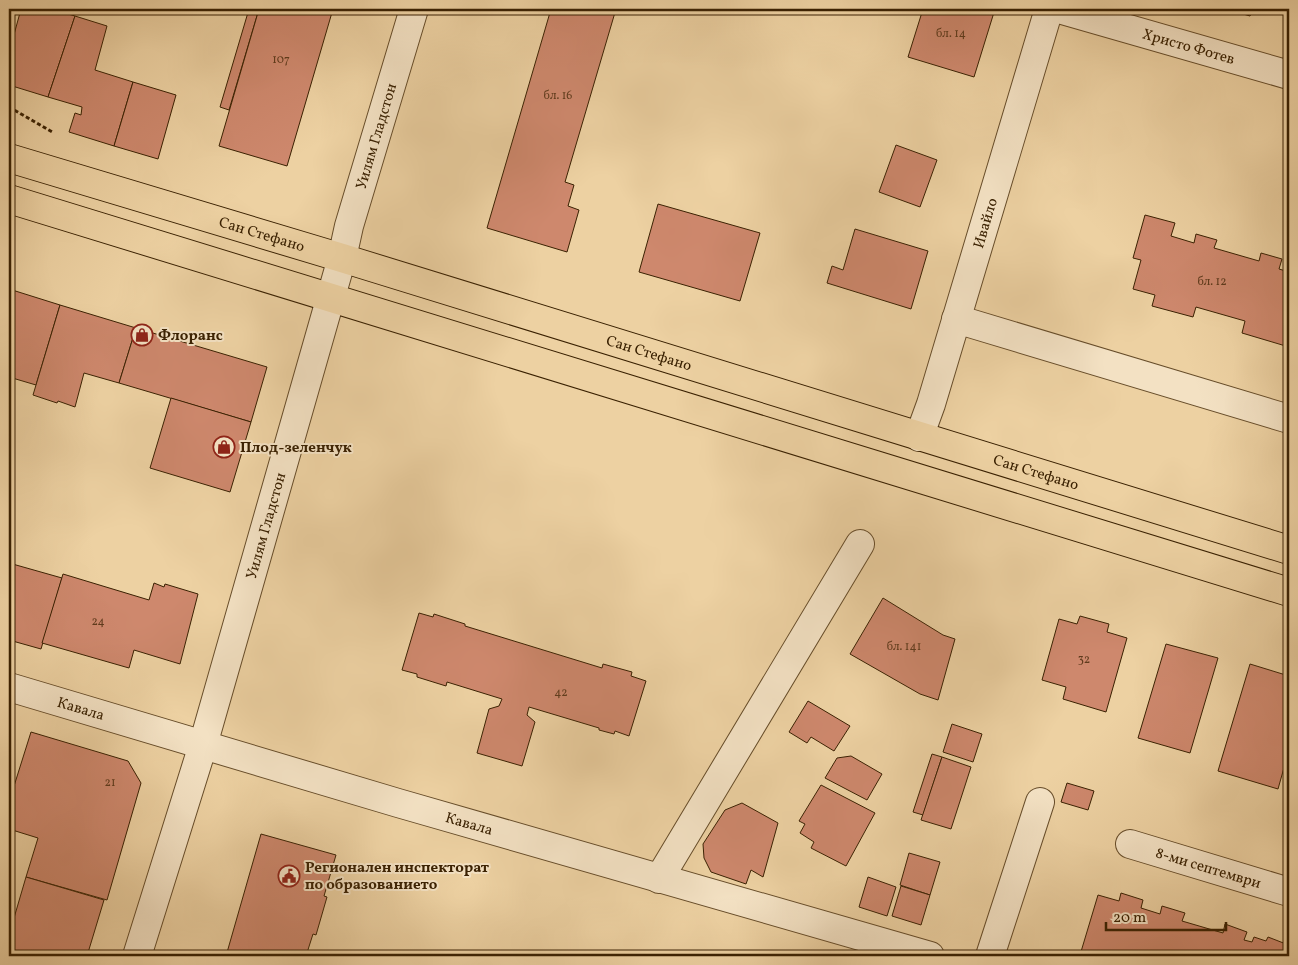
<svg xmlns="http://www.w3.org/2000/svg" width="1298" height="965" font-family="Vollkorn,serif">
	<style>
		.building { fill: #ce886d; stroke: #3a2102 }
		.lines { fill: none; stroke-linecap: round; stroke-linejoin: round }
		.minor-casing { stroke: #674d2a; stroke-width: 30 }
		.major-casing { stroke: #3a2102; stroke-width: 30 }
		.path { stroke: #3a2102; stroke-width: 3; stroke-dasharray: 4 2.5; stroke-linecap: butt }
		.minor { stroke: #f3e1c3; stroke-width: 28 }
		.major { stroke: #edd1a2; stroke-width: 28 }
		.labels { text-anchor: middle; stroke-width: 4; stroke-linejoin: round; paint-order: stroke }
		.number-label { font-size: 12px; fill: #5f3b1d }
		.street-label { font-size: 15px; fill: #3a2102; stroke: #f3e1c3 }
		.poi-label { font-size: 15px; font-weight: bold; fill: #3a2102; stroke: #f3e1c3; text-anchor: start }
	</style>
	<rect width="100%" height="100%" fill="#edd1a2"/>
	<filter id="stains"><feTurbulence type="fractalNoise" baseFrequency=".004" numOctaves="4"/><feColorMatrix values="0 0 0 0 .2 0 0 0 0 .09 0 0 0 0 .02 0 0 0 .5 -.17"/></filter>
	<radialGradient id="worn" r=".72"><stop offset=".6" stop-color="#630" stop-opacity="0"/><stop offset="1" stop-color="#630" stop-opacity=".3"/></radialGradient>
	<g class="building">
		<path d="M21 9H51L75 16 48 97 9 85V53Z"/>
		<path d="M249 9H259L229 110 220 107Z"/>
		<path d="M259 9H333L287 166 219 146Z"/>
		<path d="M551 9H616L565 182 574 185 568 206 579 210 567 252 487 228Z"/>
		<path d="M923 9H995L974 77 908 57Z"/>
		<path d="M1226 9H1253L1250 16Z"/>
		<path d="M75 16 107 26 95 70 133 82 114 146 69 132 75 113 81 115 82 107 48 97Z"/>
		<path d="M133 82 176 95 158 159 114 146Z"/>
		<path d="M896 145 937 160 920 207 879 192Z"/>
		<path d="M658 204 760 233 740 301 639 272Z"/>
		<path d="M1145 215 1175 223 1171 236 1194 243 1196 234 1217 240 1214 248 1259 261 1261 253 1282 259 1279 269 1289 272V347L1242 333 1245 321 1196 307 1193 317 1152 306 1155 295 1133 289 1141 260 1133 258Z"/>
		<path d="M855 229 928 251 911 309 827 283 832 266 843 270Z"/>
		<path d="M9 289 60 305 36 385 9 377Z"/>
		<path d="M60 305 136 328 119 383 84 373 75 407 58 401 57 403 33 395Z"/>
		<path d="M136 328 267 367 251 422 119 383Z"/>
		<path d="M171 398 251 422 230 492 150 468Z"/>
		<path d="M9 563 62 578 41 649 9 640Z"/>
		<path d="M63 574 149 600 154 583 164 587 165 584 198 594 180 664 134 650 129 668 42 643Z"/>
		<path d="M883 598 943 635 955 639 938 700 920 694 850 654Z"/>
		<path d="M419 613 433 617 434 614 465 624V626L602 668 603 664 632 672 631 676 646 681 629 736 615 731 614 734 599 730V728L529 707 527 715 535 722 522 766 477 753 489 709 499 706 502 699 447 682 446 686 417 677V674L402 670Z"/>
		<path d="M1080 616 1109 624 1107 632 1127 638 1106 712 1063 699 1066 687 1042 680 1059 619 1077 624Z"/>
		<path d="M1166 644 1218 658 1190 753 1138 738Z"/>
		<path d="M1250 664 1289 676V750L1278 789 1218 771Z"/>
		<path d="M808 701 850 726 834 751 811 737 807 743 789 732Z"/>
		<path d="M952 724 982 734 973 762 943 752Z"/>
		<path d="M31 732 128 761 141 783 107 900 26 877 38 838 9 829V802Z"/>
		<path d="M932 754 942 757 923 815 913 812Z"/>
		<path d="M851 756 882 774 867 800 825 778 837 758Z"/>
		<path d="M942 757 971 767 951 829 921 820Z"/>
		<path d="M1067 783 1094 791 1088 810 1061 802Z"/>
		<path d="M821 785 875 813 846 866 811 848 814 842 800 833 805 824 799 821Z"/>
		<path d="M742 803 778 823 763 877 751 870 746 884 711 872 704 858 703 844 725 810Z"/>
		<path d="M261 834 336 855 324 896 327 897 316 935 313 934 306 956H226Z"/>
		<path d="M909 853 940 862 930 895 900 885Z"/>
		<path d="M26 877 104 900 87 956H27L9 951V935Z"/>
		<path d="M868 877 896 887 887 916 859 907Z"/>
		<path d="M901 886 930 895 921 925 892 916Z"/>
		<path d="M1121 893 1143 900 1141 908 1160 914 1162 906 1185 913 1182 921 1223 933 1225 924 1247 932 1244 940 1252 942 1254 937 1266 941 1268 937 1286 944 1284 951 1289 953V956L1080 955 1098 895 1119 901Z"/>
		<path d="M9 951 27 956H9Z"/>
	</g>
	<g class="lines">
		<g class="minor-casing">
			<g id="minor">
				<path id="s1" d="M1059 9 1289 75"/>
				<path d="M956 319 1289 419"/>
				<path id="s2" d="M919 437 931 404 1049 9"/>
				<path id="s3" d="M9 687 398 803 930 956"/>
				<path id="s4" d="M1130 844 1289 892"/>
				<path d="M659 879 860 544"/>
				<path id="s5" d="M137 956 203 745 342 258 349 226 414 9"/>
				<path d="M990 956 1040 802"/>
			</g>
		</g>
		<g class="major-casing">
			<g id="major">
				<path id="s6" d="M9 158 342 258 1289 550"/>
				<path d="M9 199 1289 592"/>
			</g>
		</g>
		<path class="path" d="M9 107 54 133"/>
		<use href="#minor" class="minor"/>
		<use href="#major" class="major"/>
	</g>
	<defs>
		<g id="shop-ring" transform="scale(1.125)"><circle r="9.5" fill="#f3e1c3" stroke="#8f2418" stroke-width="1.5"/><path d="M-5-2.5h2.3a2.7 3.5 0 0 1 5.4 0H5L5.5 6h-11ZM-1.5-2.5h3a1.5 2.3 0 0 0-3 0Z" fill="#8f2418"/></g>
		<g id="civic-ring" transform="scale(1.125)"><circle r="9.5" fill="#f3e1c3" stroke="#8f2418" stroke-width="1.5"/><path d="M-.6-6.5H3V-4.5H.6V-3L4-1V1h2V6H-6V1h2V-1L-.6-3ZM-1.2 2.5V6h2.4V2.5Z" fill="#8f2418"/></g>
	</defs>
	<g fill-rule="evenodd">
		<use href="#shop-ring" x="142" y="335"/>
		<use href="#shop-ring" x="224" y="447"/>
		<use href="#civic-ring" x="289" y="876"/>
	</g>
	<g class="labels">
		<g class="number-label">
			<text x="951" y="37">бл. 14</text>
			<text x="281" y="63">107</text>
			<text x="558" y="99">бл. 16</text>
			<text x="1212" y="285">бл. 12</text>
			<text x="98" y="625">24</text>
			<text x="904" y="650">бл. 141</text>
			<text x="1084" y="663">32</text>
			<text x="561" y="696">42</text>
			<text x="110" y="786">21</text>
		</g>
		<g class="street-label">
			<text dy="5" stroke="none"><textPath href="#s1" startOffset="135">Христо Фотев</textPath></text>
			<text dy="5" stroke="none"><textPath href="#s5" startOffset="854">Уилям Гладстон</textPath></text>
			<text dy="5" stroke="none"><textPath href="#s2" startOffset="224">Ивайло</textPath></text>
			<text dy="5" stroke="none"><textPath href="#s6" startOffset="264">Сан Стефано</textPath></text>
			<text dy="5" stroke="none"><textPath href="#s6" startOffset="669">Сан Стефано</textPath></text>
			<text dy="5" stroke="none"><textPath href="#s6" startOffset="1074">Сан Стефано</textPath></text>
			<text dy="5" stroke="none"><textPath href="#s5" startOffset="449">Уилям Гладстон</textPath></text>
			<text dy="5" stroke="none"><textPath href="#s3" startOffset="75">Кавала</textPath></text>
			<text dy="5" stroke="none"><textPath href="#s3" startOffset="480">Кавала</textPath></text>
			<text dy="5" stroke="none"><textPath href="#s4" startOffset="82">8-ми септември</textPath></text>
		</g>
		<g class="poi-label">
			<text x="158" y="340">Флоранс</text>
			<text x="240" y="452">Плод-зеленчук</text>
			<text x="305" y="872">Регионален инспекторат<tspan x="305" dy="17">по образованието</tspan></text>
		</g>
	</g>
	<rect width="1298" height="965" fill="none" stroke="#edd1a2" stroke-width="30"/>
	<rect x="10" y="10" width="1278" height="945" fill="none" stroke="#3a2102" stroke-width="2.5"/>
	<rect x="15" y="15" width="1268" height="935" fill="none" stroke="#3a2102"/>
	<path d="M1106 922v8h120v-8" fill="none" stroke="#3a2102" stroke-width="2.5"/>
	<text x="1113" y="922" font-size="15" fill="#3a2102" stroke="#f3e1c3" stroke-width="4" paint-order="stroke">20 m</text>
	<rect width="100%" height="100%" filter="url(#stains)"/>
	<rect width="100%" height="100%" fill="url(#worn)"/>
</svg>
